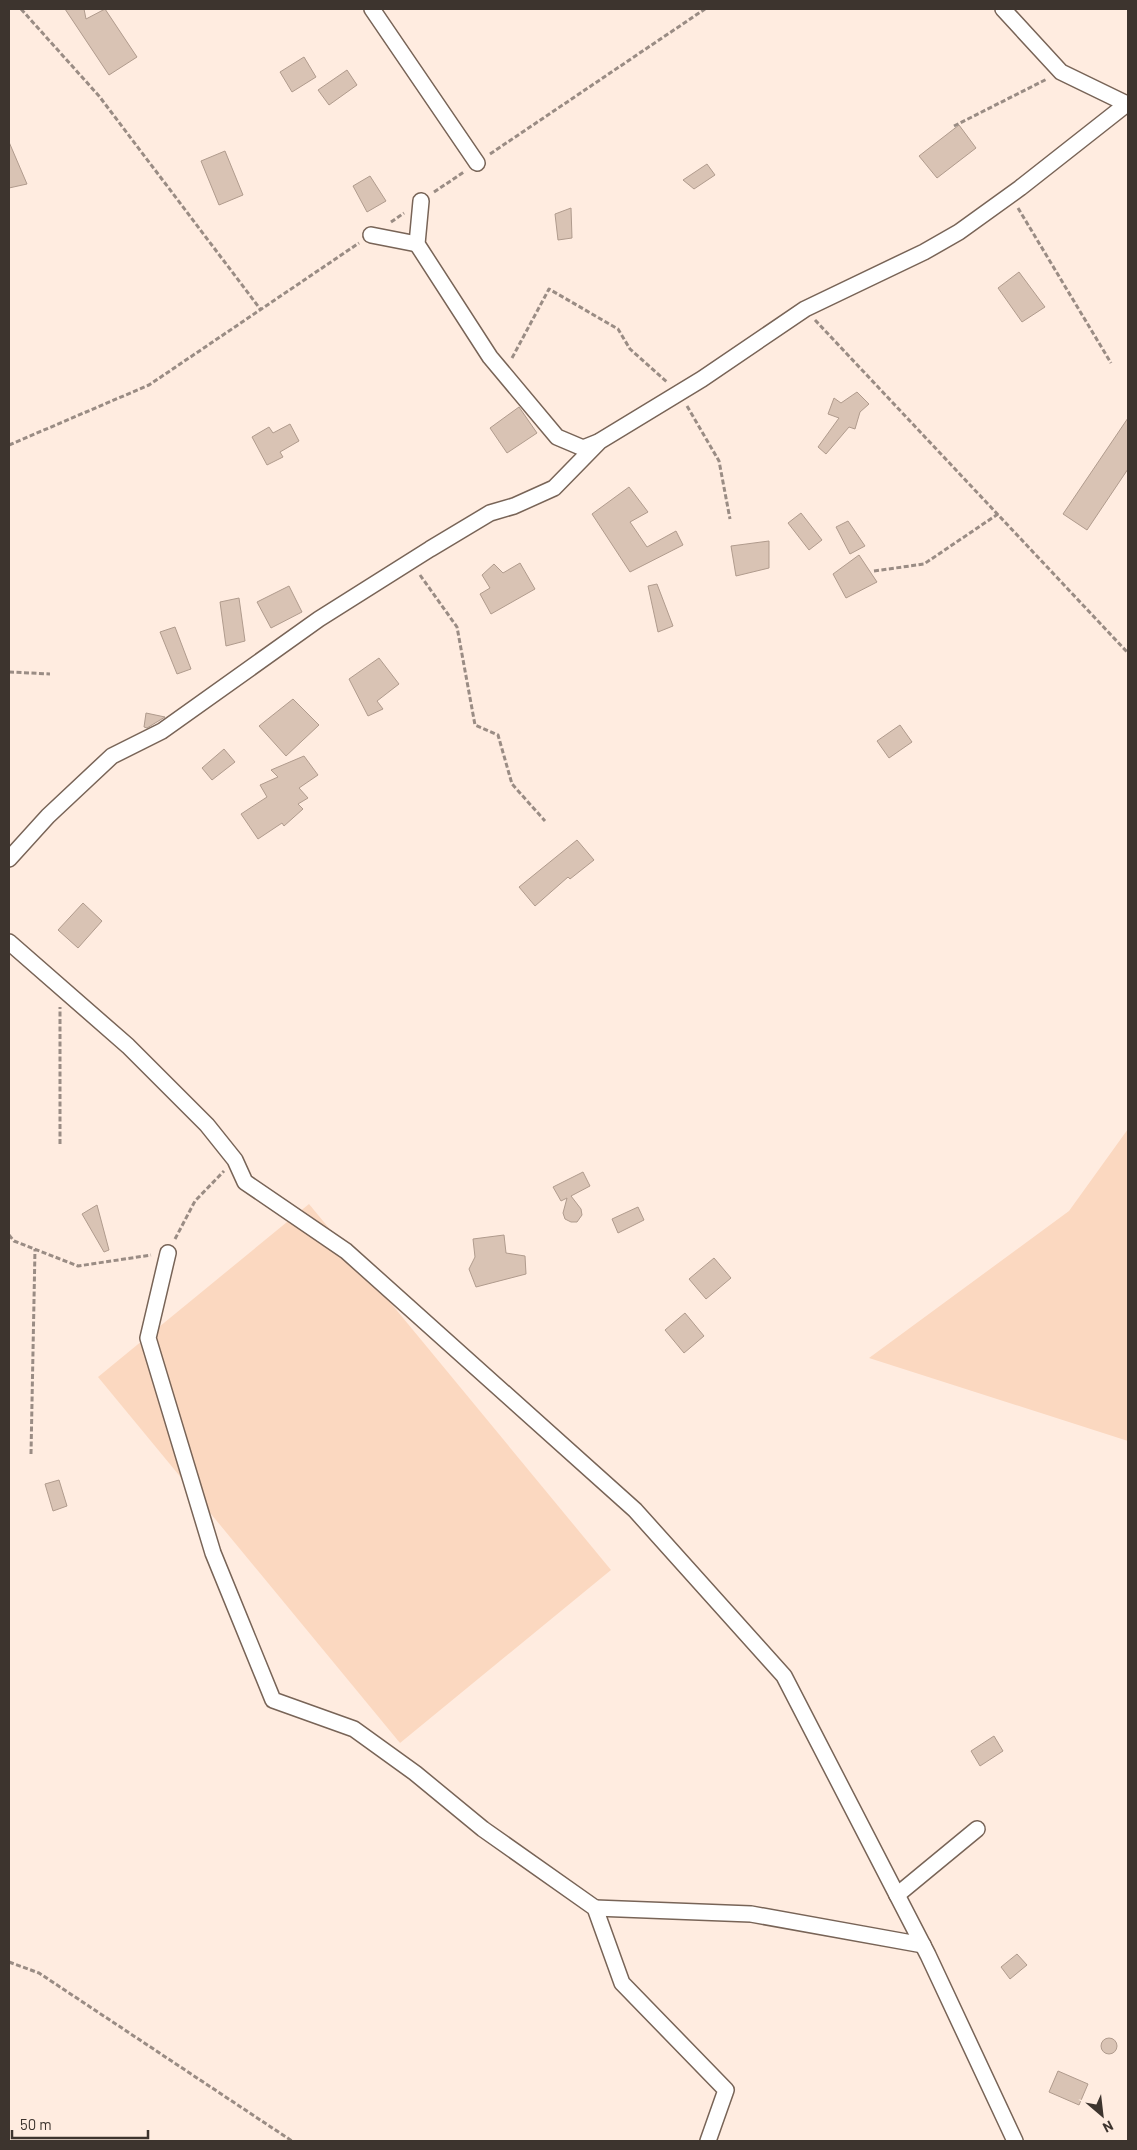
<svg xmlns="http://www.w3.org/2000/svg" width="1137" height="2150" font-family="Barlow,sans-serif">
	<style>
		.green { fill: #fbd8c0 }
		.building { fill: #d9c3b4; stroke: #b09b8d }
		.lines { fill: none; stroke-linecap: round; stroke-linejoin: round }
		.street-casing { stroke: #786457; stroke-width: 18 }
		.path { stroke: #9a8c84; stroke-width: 3; stroke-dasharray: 5 2.5; stroke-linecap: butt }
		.street { stroke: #fff; stroke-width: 15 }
	</style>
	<rect width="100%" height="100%" fill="#ffece0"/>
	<g class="green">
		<path d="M1128 1129V1441L869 1358 1069 1211Z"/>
		<path d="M309 1204 611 1570 400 1743 98 1377Z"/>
	</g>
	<g class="building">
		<path d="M65 9H84L86 19 105 9 137 57 109 75Z"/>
		<path d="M304 57 316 77 292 92 280 72Z"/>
		<path d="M347 70 357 85 329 105 318 90Z"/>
		<path d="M959 125 976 148 937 178 919 156Z"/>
		<path d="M9 142 27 184 9 188Z"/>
		<path d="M225 151 243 195 219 205 201 161Z"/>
		<path d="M707 164 715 175 694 189 683 180Z"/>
		<path d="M370 176 386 201 367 212 353 186Z"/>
		<path d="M571 208 572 238 558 240 555 214Z"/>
		<path d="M1019 272 1045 307 1022 322 998 288Z"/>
		<path d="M857 392 869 404 860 412 855 429 849 427 826 454 818 447 839 418 828 414 834 398 841 403Z"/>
		<path d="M519 407 537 433 507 453 490 428Z"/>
		<path d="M1128 418V469L1087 530 1063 514Z"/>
		<path d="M290 424 299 441 280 452 283 457 267 465 252 437 269 427 273 433Z"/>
		<path d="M629 487 648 512 630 522 647 547 676 531 683 545 630 572 592 514Z"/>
		<path d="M801 513 822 540 809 550 788 523Z"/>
		<path d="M848 521 865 546 850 554 836 527Z"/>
		<path d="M769 541V568L736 576 731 546Z"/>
		<path d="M859 555 877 582 846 598 833 574Z"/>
		<path d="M520 563 535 589 491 614 480 594 490 588 482 575 494 564 503 573Z"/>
		<path d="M657 584 673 626 658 632 648 586Z"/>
		<path d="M289 586 302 612 271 628 257 602Z"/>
		<path d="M239 598 245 641 226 646 220 602Z"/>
		<path d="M175 627 191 669 177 674 160 632Z"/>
		<path d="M379 658 399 684 377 701 383 709 368 716 349 679Z"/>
		<path d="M293 699 319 725 286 756 259 726Z"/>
		<path d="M146 713 165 717 147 728 144 727Z"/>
		<path d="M900 725 912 742 889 758 877 741Z"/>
		<path d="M224 749 235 762 212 780 202 768Z"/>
		<path d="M304 756 318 775 299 788 308 798 298 804 303 809 284 826 282 823 258 839 241 814 267 797 260 785 278 777 271 770Z"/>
		<path d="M577 840 594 860 570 879 568 877 535 906 519 887Z"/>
		<path d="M83 903 102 921 78 948 58 930Z"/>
		<path d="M583 1172 590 1186 571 1196 581 1209 582 1215 577 1222H571L565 1219 563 1213 567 1198 561 1201 553 1187Z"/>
		<path d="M97 1205 109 1250 104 1252 82 1214Z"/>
		<path d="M638 1207 644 1220 618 1233 612 1219Z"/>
		<path d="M504 1235 506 1253 525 1256 526 1274 476 1287 469 1269 475 1257 473 1239Z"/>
		<path d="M714 1258 731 1278 706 1299 689 1279Z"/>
		<path d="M685 1313 704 1336 684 1353 665 1330Z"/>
		<path d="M59 1480 67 1506 53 1511 45 1484Z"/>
		<path d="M994 1736 1003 1751 980 1766 971 1751Z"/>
		<path d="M1017 1954 1027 1965 1010 1979 1001 1967Z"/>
		<circle cx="1109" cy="2046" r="8"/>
		<path d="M1058 2071 1088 2084 1079 2105 1049 2092Z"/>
	</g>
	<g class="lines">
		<g class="street-casing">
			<g id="street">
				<path d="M372 9 477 163"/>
				<path d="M1003 9 1061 72 1127 104"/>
				<path d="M421 201 417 244 490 357 557 437 583 448 598 442"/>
				<path d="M371 235 417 244"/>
				<path d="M9 859 48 816 112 756 162 731 319 619 430 549 490 513 514 506 554 488 600 441 702 379 805 309 924 252 959 232 1020 188 1128 103"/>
				<path d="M9 942 128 1046 207 1125 235 1160 245 1182 346 1251 635 1510 784 1676 928 1955 1015 2141"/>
				<path d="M168 1253 148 1338 213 1553 273 1700 354 1729 415 1773 483 1829 595 1908 622 1983 726 2090 708 2141"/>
				<path d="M897 1895 977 1829"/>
				<path d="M595 1908 751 1914 923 1945"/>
			</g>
		</g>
		<g class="path">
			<path d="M21 9 99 96 261 310"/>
			<path d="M954 126 1047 79"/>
			<path d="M490 154 705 9"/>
			<path d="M434 192 464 172"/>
			<path d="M1018 208 1111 363"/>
			<path d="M391 222 404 213"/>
			<path d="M815 320 1128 653"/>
			<path d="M512 358 549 289 618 329 630 349 667 382"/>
			<path d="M687 406 719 461 730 519"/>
			<path d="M9 445 149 385 359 243"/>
			<path d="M874 571 924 564 998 514"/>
			<path d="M420 575 457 627 475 725 498 735 512 784 545 821"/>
			<path d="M9 672 50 674"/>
			<path d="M60 1144V1007"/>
			<path d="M9 1235 14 1241 78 1266 151 1255"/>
			<path d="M175 1239 195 1201 224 1171"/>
			<path d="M31 1454 35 1249"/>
			<path d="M9 1962 39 1973 292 2141"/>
		</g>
		<use href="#street" class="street"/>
	</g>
	<rect width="1137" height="2150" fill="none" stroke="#3d342e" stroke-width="20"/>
	<g transform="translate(1102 2115) rotate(152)" stroke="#ffece0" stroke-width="4" paint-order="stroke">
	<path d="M0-4L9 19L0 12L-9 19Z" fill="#3d342e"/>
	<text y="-8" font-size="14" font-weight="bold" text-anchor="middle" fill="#3d342e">N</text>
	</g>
	<path d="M12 2130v8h136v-8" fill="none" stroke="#3d342e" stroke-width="2.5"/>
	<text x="20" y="2130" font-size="15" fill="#3d342e" stroke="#ffece0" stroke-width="4" paint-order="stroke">50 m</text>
</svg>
